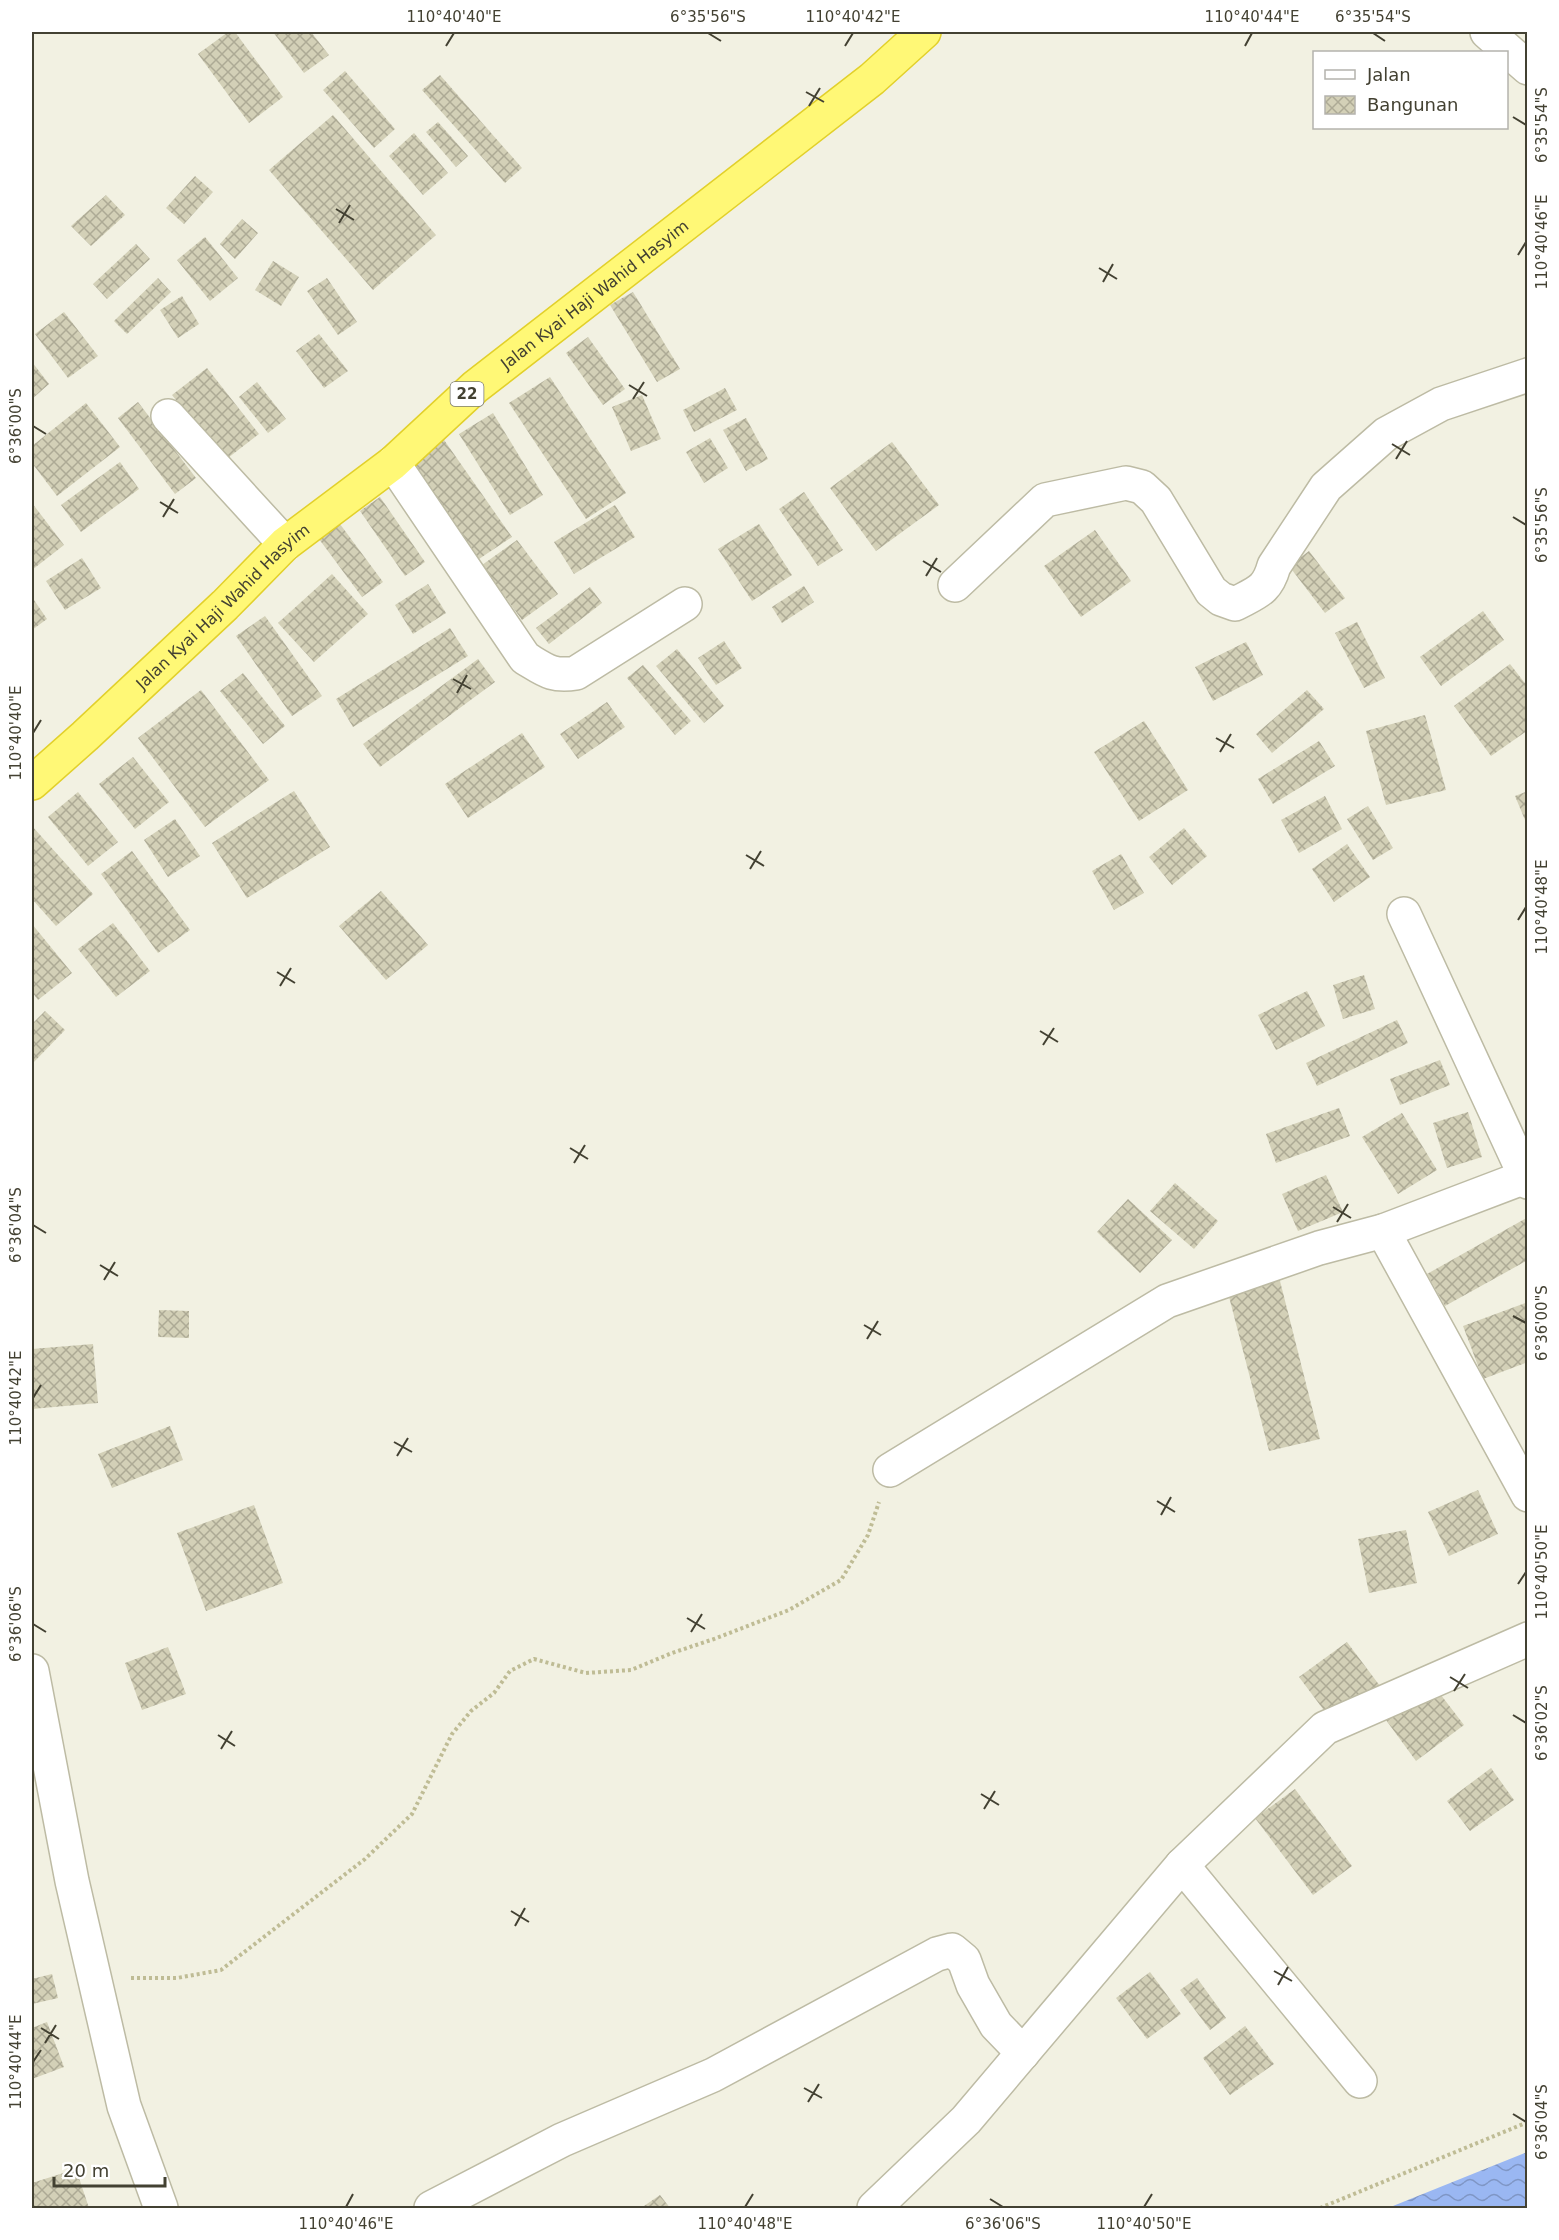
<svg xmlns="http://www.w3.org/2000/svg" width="1559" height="2240" font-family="'DejaVu Sans',sans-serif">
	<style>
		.water { fill: url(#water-waves) }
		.building { fill: url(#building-cross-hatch) }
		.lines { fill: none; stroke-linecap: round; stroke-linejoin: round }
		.minor-casing { stroke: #bdbba4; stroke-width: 36 }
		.trunk-casing { stroke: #e2d02b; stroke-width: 36 }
		.path { stroke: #bfbc95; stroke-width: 4; stroke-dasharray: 3 3; stroke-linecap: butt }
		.minor { stroke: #fff; stroke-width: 33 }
		.trunk { stroke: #fff876; stroke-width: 33 }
		.ticks { fill: none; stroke: #434132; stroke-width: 2 }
		.labels { text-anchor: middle; stroke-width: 6; stroke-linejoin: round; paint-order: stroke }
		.shield { fill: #fff; stroke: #7b7a70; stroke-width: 1.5 }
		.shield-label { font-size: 15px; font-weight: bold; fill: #434132 }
		.street-label { font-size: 16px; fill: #434132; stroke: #fff }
		.neatline { fill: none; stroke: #434132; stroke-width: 2 }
		.ticks-label { font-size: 15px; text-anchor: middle; fill: #434132 }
	</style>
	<defs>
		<pattern id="water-waves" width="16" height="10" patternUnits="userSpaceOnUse" patternTransform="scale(1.5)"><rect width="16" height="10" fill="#9ab7f2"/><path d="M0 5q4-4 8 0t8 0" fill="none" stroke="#7f96c5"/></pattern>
		<pattern id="building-cross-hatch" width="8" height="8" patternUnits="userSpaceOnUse" patternTransform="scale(1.5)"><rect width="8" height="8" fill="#d3d0b7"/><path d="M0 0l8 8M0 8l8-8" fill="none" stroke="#adaa95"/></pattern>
	</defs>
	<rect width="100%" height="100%" fill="#f2f1e2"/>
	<path class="water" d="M1527 2152V2208H1388Z"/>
	<g class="building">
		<path d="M228 32H235L283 97 249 123 198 54Z"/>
		<path d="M273 32H311L329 55 304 73Z"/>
		<path d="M345 71 395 129 374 148 323 90Z"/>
		<path d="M440 75 522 168 505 183 422 90Z"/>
		<path d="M333 115 436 235 373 290 269 170Z"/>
		<path d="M438 122 468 156 456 167 426 132Z"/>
		<path d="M414 133 448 173 423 195 389 156Z"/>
		<path d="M195 176 213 192 184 224 166 208Z"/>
		<path d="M106 195 125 215 91 246 71 226Z"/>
		<path d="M242 219 258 233 235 259 220 244Z"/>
		<path d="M205 237 238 278 210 301 177 260Z"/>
		<path d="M136 244 150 259 107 299 93 284Z"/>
		<path d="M273 261 299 277 281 306 255 290Z"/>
		<path d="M158 278 171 292 127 334 114 321Z"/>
		<path d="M327 278 357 322 338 335 307 291Z"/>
		<path d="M633 292 680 369 657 382 610 305Z"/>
		<path d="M182 296 199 324 178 338 160 310Z"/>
		<path d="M64 312 98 356 68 378 35 334Z"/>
		<path d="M319 334 348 371 324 388 296 351Z"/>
		<path d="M588 337 625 389 603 405 566 353Z"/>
		<path d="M32 362 49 384 32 399Z"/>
		<path d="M207 368 259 434 224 461 172 395Z"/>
		<path d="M550 377 626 493 586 519 509 403Z"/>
		<path d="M257 382 286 419 268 433 239 397Z"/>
		<path d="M725 388 737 410 694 432 683 410Z"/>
		<path d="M642 395 661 439 631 451 612 407Z"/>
		<path d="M138 402 196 478 175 494 118 418Z"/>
		<path d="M86 403 120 447 57 496 32 463V446Z"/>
		<path d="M493 413 543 495 510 515 459 434Z"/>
		<path d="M746 418 768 459 746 471 723 430Z"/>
		<path d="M442 437 512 537 473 563 407 457Z"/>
		<path d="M710 438 728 468 704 483 686 452Z"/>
		<path d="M892 442 939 505 876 551 830 488Z"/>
		<path d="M120 462 139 489 81 532 61 505Z"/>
		<path d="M804 492 843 550 818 566 779 509Z"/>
		<path d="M380 497 425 562 405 576 360 511Z"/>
		<path d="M32 503 64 545 32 570Z"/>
		<path d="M615 505 635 537 574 574 554 542Z"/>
		<path d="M337 520 383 582 362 597 316 535Z"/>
		<path d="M759 524 792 575 752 601 718 549Z"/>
		<path d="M1095 530 1131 581 1081 617 1044 566Z"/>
		<path d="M517 540 558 594 522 620 482 565Z"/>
		<path d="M1309 551 1345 598 1325 613 1289 566Z"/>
		<path d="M82 558 101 588 65 610 46 581Z"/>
		<path d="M332 574 368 614 314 662 278 623Z"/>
		<path d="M428 584 446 613 413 634 395 605Z"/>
		<path d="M804 586 814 602 782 623 772 607Z"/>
		<path d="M590 587 602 603 549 644 536 628Z"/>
		<path d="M32 597 47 619 32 630Z"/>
		<path d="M1483 611 1504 640 1441 686 1420 657Z"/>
		<path d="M265 616 322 696 292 716 236 636Z"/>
		<path d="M1357 622 1385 678 1364 688 1335 633Z"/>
		<path d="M450 628 468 656 353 727 336 699Z"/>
		<path d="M724 641 742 668 716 685 698 658Z"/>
		<path d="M1246 642 1263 675 1213 701 1195 667Z"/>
		<path d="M677 649 724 706 704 723 656 666Z"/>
		<path d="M478 659 495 682 380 767 363 744Z"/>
		<path d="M1510 664 1528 687V730L1491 756 1454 706Z"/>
		<path d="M643 665 691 721 675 735 627 678Z"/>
		<path d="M243 673 285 726 263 744 220 691Z"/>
		<path d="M201 690 269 780 205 827 138 738Z"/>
		<path d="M1307 690 1324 709 1272 753 1256 734Z"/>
		<path d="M607 702 625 727 578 759 560 734Z"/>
		<path d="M1425 715 1446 790 1386 805 1366 731Z"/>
		<path d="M1144 721 1188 790 1139 821 1094 752Z"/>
		<path d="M522 733 545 767 468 818 445 784Z"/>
		<path d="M1319 741 1335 766 1273 804 1258 779Z"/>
		<path d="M133 757 169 802 135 829 99 784Z"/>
		<path d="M294 791 330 847 247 898 212 843Z"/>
		<path d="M1528 791V819L1525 820 1515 796Z"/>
		<path d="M78 792 118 842 88 866 48 817Z"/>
		<path d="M1325 796 1342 829 1299 853 1281 820Z"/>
		<path d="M1368 806 1393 848 1373 860 1347 819Z"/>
		<path d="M175 819 200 856 168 877 144 840Z"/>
		<path d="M32 826 93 894 56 926 32 899Z"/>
		<path d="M1184 828 1207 856 1172 885 1149 857Z"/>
		<path d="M1347 844 1370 877 1334 902 1312 869Z"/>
		<path d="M132 851 190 930 158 953 101 874Z"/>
		<path d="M1121 854 1144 893 1114 910 1092 871Z"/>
		<path d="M381 891 428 945 386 980 339 926Z"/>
		<path d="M113 923 150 971 116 997 78 949Z"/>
		<path d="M32 924 72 973 38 1000 32 992Z"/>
		<path d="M1364 975 1375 1009 1343 1019 1333 985Z"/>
		<path d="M1307 991 1325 1026 1276 1050 1258 1015Z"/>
		<path d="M45 1011 65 1030 32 1064V1024Z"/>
		<path d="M1397 1020 1408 1043 1317 1086 1306 1063Z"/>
		<path d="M1440 1060 1450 1085 1400 1105 1390 1079Z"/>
		<path d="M1339 1108 1350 1136 1276 1163 1266 1134Z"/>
		<path d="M1468 1112 1482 1157 1447 1168 1433 1123Z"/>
		<path d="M1402 1113 1437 1170 1398 1194 1362 1137Z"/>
		<path d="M1326 1175 1343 1212 1298 1231 1282 1194Z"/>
		<path d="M1175 1183 1218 1221 1194 1249 1150 1211Z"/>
		<path d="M1128 1199 1172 1240 1140 1273 1097 1232Z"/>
		<path d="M1528 1217V1260L1445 1306 1427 1274Z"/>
		<path d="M1279 1277 1320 1439 1269 1451 1227 1289Z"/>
		<path d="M1528 1302V1362L1483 1379 1463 1326Z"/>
		<path d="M159 1310 189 1311V1338L158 1337Z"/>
		<path d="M93 1344 98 1403 32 1409V1349Z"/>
		<path d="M170 1426 183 1460 112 1488 98 1454Z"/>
		<path d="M1478 1490 1498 1534 1449 1556 1428 1512Z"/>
		<path d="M254 1505 283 1583 206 1611 177 1533Z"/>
		<path d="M1406 1530 1417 1583 1369 1593 1358 1539Z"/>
		<path d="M1347 1642 1380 1686 1332 1721 1299 1677Z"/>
		<path d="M168 1647 186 1694 142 1710 125 1663Z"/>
		<path d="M1431 1682 1464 1725 1416 1761 1383 1716Z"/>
		<path d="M1491 1768 1514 1800 1470 1831 1447 1801Z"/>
		<path d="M1295 1789 1352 1866 1313 1895 1255 1818Z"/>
		<path d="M1150 1972 1181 2014 1147 2039 1116 1998Z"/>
		<path d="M52 1974 58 1998 32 2004V1979Z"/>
		<path d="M1197 1978 1226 2018 1210 2030 1180 1990Z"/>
		<path d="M47 2022 64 2067 32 2079V2028Z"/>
		<path d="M1245 2026 1274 2064 1230 2095 1203 2058Z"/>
		<path d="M76 2169 89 2208H32V2183Z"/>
		<path d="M660 2195 670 2208H641Z"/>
	</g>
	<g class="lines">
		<g class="minor-casing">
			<g id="minor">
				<path d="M1487 32 1528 68"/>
				<path d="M168 416 285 544"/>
				<path d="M393 463 525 658C545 670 552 677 576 673L685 604"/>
				<path d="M955 585 1045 500 1126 483 1142 487 1156 500 1211 591 1221 599 1235 604C1257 592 1267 591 1274 566L1326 487 1386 434 1441 404 1528 375"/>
				<path d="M1404 914 1528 1182"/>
				<path d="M1383 1231 1528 1495"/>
				<path d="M890 1470 1167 1301 1319 1248 1383 1231 1525 1177"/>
				<path d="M32 1671 72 1881 124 2106 161 2208"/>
				<path d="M1182 1865 1360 2081"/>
				<path d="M431 2208 562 2140 713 2075 937 1954 952 1950 964 1960 973 1985 996 2025 1023 2053"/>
				<path d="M874 2208 966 2120 1182 1865 1325 1728 1528 1639"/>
			</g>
		</g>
		<g class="trunk-casing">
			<g id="trunk">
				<path id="s1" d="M32 783 85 736 225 605 285 544 393 463 475 387 872 79 924 32"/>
			</g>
		</g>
		<g class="path">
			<path d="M131 1978H177L221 1970 365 1859 412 1814 452 1734 471 1711 494 1693 510 1671 534 1659 586 1673 631 1670 672 1653 714 1639 789 1610 841 1580 868 1535 879 1502"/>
			<path d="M1320 2208 1528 2122"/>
		</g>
		<use href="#minor" class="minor"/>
		<use href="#trunk" class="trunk"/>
	</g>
	<path class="ticks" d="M708 33 721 41M1373 33 1385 41M446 46 454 33M845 46 853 33M1245 46 1252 33M806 92 824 102M809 106 820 88M1513 117 1526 125M336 209 354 220M339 223 350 205M1518 255 1526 242M1099 268 1117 279M1103 282 1113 264M629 385 647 396M633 399 644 382M33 426 46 434M1392 444 1410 455M1396 459 1407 441M160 502 178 513M163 517 174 499M1513 517 1526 525M923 561 941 572M926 576 937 558M453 679 471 689M457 693 467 675M33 733 41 720M1216 738 1234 748M1220 752 1231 734M746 855 764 866M750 869 761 851M1518 920 1526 907M277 972 295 983M280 986 291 968M1040 1031 1058 1042M1043 1045 1054 1028M570 1148 588 1159M574 1163 585 1145M1333 1207 1351 1218M1337 1222 1348 1204M33 1225 46 1233M100 1265 118 1276M104 1280 115 1262M1513 1316 1526 1323M864 1325 881 1335M867 1339 878 1321M33 1398 41 1385M394 1442 412 1452M397 1456 408 1438M1157 1501 1175 1512M1161 1515 1171 1497M1518 1584 1526 1572M687 1618 705 1629M33 1624 46 1632M691 1632 702 1614M1450 1677 1468 1688M1454 1691 1465 1674M1513 1715 1526 1723M218 1735 235 1746M221 1749 232 1731M981 1794 999 1805M984 1809 995 1791M511 1911 529 1922M515 1926 525 1908M1274 1971 1292 1981M1278 1985 1288 1967M41 2028 59 2039M45 2043 56 2025M33 2062 41 2050M804 2088 822 2098M808 2102 819 2084M1513 2114 1526 2122M990 2199 1003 2207M346 2207 353 2194M745 2207 753 2194M1144 2207 1152 2194"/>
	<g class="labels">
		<rect class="shield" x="450.5" y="382" width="33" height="24" rx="4.5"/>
		<g class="shield-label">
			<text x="467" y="399">22</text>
		</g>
		<g class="street-label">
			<text dy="6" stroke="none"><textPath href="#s1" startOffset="746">Jalan Kyai Haji Wahid Hasyim</textPath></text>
			<text dy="6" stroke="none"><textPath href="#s1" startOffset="260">Jalan Kyai Haji Wahid Hasyim</textPath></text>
		</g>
	</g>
	<rect width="1559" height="2240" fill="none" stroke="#ffffff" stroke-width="66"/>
	<rect x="1313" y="51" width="195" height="78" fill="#ffffff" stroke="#b4b3ad" stroke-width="1.5"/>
	<rect x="1325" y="70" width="30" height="9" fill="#ffffff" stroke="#b4b3ad" stroke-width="1.5"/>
	<text x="1367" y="81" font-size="18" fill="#434132">Jalan</text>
	<rect x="1325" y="96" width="30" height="18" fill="url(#building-cross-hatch)" stroke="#b4b3ad" stroke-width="1.5"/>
	<text x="1367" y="111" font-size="18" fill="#434132">Bangunan</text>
	<path d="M54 2177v9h111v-9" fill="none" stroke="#434132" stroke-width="3"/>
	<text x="63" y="2177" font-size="18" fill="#434132" stroke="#ffffff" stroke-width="4.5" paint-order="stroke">20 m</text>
	<rect x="33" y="33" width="1493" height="2174" class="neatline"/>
	<g class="ticks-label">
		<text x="454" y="22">110°40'40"E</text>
		<text x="708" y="22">6°35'56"S</text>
		<text x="853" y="22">110°40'42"E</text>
		<text x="1252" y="22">110°40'44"E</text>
		<text x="1373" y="22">6°35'54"S</text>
		<text transform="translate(1542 125) rotate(-90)" y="5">6°35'54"S</text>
		<text transform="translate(1542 242) rotate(-90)" y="5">110°40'46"E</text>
		<text transform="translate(16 426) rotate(-90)" y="5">6°36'00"S</text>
		<text transform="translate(1542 525) rotate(-90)" y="5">6°35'56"S</text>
		<text transform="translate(16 733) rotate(-90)" y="5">110°40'40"E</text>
		<text transform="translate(1542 907) rotate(-90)" y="5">110°40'48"E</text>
		<text transform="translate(16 1225) rotate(-90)" y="5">6°36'04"S</text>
		<text transform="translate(1542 1323) rotate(-90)" y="5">6°36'00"S</text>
		<text transform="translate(16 1398) rotate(-90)" y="5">110°40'42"E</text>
		<text transform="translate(1542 1572) rotate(-90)" y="5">110°40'50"E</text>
		<text transform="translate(16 1624) rotate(-90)" y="5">6°36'06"S</text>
		<text transform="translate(1542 1723) rotate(-90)" y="5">6°36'02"S</text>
		<text transform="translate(16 2062) rotate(-90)" y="5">110°40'44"E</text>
		<text transform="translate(1542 2122) rotate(-90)" y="5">6°36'04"S</text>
		<text x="346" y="2229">110°40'46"E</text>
		<text x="745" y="2229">110°40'48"E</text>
		<text x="1003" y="2229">6°36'06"S</text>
		<text x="1144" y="2229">110°40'50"E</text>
	</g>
</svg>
